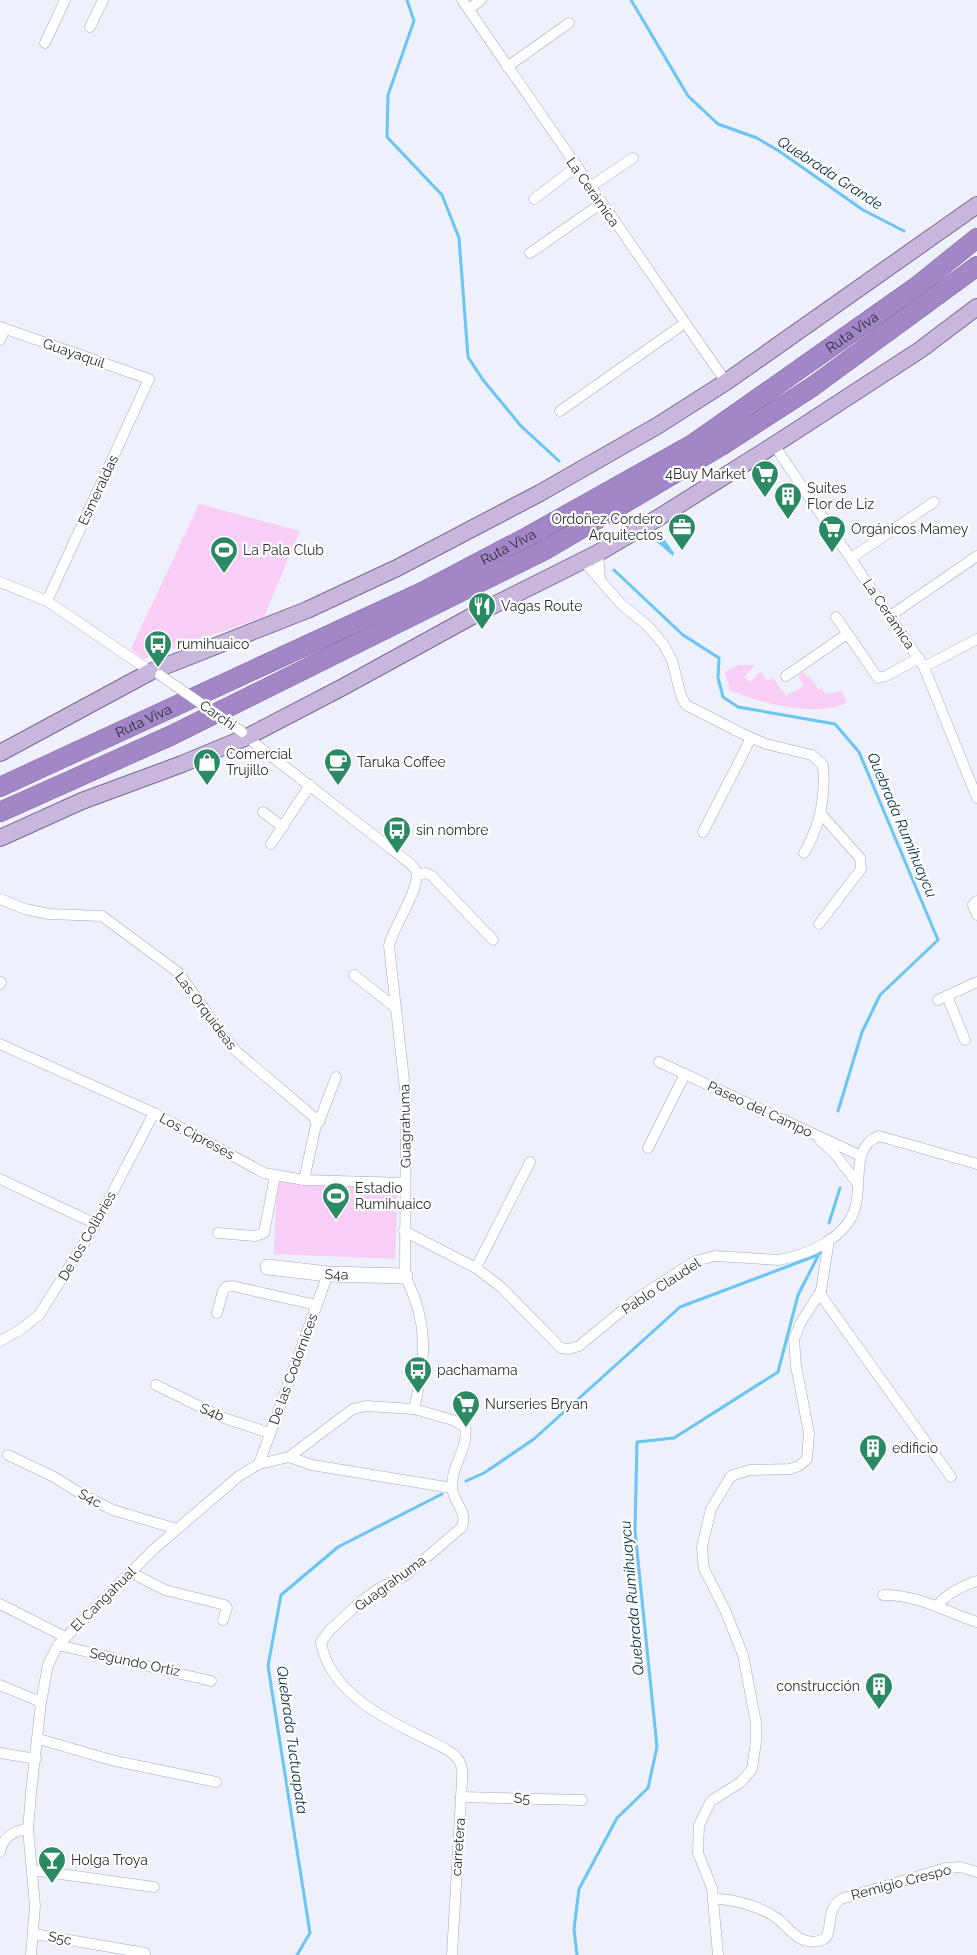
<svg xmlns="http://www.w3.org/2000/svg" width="977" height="1955" font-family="Raleway,sans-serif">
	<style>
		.green { fill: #f8cef6 }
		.water { fill: #6ac5f3 }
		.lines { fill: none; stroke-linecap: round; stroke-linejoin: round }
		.stream { stroke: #6ac5f3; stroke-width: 3 }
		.street-casing { stroke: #a5a8bb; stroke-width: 11 }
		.secondary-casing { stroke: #a5a8bb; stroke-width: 16 }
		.primary-casing { stroke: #7a6794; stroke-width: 18 }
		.highway-casing { stroke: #7a6794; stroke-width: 20 }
		.street { stroke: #fff; stroke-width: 10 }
		.secondary { stroke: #fff; stroke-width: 15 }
		.primary { stroke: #c8b6dd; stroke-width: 16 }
		.highway { stroke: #a386c7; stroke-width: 19 }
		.street-bridge-casing { stroke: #a5a8bb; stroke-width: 11; stroke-linecap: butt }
		.street-bridge { stroke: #fff; stroke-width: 10 }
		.labels { text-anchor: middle; stroke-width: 4.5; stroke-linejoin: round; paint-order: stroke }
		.street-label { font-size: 14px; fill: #2d2e36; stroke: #fff }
		.poi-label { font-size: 14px; fill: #2d2e36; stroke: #fff; text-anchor: start }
		.water-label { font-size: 15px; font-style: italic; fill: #073244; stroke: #fff }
	</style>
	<rect width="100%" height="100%" fill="#eef0fc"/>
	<g class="green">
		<path d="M199 504 300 531 264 617 144 659 131 649Z"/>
		<path d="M738 665H755L744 677 750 682 761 671 767 681 773 678 786 696 804 686 798 676 803 672 807 677 809 676 819 690 821 688 826 694 841 691 847 702C823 719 755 702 730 690L725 672Z"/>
		<path d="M277 1182 398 1186 395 1259 274 1254Z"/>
	</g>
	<path class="water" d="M660 533 674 553 673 556 652 538Z"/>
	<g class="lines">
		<g class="stream">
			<path d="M407 0 414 21 388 95 387 137 442 195 459 238 468 357 483 380 521 426 559 461"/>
			<path d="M631 0 688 96 718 124 757 138 779 151 863 210 904 231"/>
			<path d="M614 570 683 635 719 658 718 678 723 697 738 707 835 724 859 752 938 940 880 995 862 1032 838 1111"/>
			<path d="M829 1223 840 1188"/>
			<path d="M466 1481 484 1473 534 1439 680 1307 818 1255"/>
			<path d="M297 1955 310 1933 268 1666 281 1595 338 1547 442 1494"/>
			<path d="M577 1955 574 1929 579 1889 617 1818 648 1788 657 1747 635 1531 637 1442 674 1438 778 1372 798 1295 820 1252"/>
		</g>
		<g class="street-casing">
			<g id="street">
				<path d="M462 0 726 382"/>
				<path d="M469 9 481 0"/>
				<path d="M90 27 103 0"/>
				<path d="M45 43 65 0"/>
				<path d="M507 67 569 23"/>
				<path d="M590 187 633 158"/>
				<path d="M534 199 576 167"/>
				<path d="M530 253 602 203"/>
				<path d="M0 327 149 379 47 601"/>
				<path d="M0 340 5 329"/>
				<path d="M560 411 685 323"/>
				<path d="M774 445 924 667 977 798"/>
				<path d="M598 553 600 579"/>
				<path d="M851 558 934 502"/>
				<path d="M579 562 588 566 621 604 648 626 663 644 672 660 681 696 686 705 741 733 766 744 812 755 823 765C826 797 820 826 804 853"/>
				<path d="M0 582 47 601 153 673"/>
				<path d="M890 616 977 556"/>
				<path d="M836 617 878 678 886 676 919 658"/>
				<path d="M924 667 977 639"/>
				<path d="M786 676 847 634"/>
				<path d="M244 735 394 851C400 856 411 863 415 869 424 884 392 928 389 946L406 1098 405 1276C429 1323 426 1359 414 1409"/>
				<path d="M263 812 283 827"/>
				<path d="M703 832 751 738"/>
				<path d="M271 844 310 785"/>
				<path d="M417 875 426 873 432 876 493 940"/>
				<path d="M0 899 25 909 49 914 102 916 179 973 221 1033 237 1052 315 1118 316 1125 304 1180"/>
				<path d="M977 901 973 905 977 915"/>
				<path d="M819 924 861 869 860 858 821 814"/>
				<path d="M354 975 396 1008"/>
				<path d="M0 984 1 982"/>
				<path d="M947 996 965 1040"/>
				<path d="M938 1000 977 982"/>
				<path d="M0 1044 154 1113 264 1173 304 1180 405 1183"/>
				<path d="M659 1062 861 1156"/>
				<path d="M315 1120 319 1122 336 1077"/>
				<path d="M820 1140 835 1154 858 1184"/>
				<path d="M648 1148 685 1074"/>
				<path d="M0 1179 96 1224"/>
				<path d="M404 1231 476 1268 501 1287 561 1348 569 1349 579 1346 635 1300 695 1261 715 1256 779 1260C807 1255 847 1238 855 1208 863 1183 850 1147 879 1136L977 1164"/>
				<path d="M218 1233 255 1236 264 1233 275 1176"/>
				<path d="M829 1240 821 1291 822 1297 951 1477"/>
				<path d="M476 1268 530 1162"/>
				<path d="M217 1313 223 1291 226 1287 233 1286 316 1305"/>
				<path d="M0 1341 20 1330 39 1315 96 1224 154 1113"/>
				<path d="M156 1385 221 1417 270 1433"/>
				<path d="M8 1455 54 1477 83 1495 113 1510 177 1529"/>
				<path d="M289 1457 312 1465 452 1488"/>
				<path d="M259 1464 328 1274"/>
				<path d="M130 1572 165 1590 225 1605 227 1608 223 1620"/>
				<path d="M883 1595C919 1595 944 1611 977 1622"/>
				<path d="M0 1604 65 1637"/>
				<path d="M938 1605C947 1593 963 1586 977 1581"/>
				<path d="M58 1645 211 1681"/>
				<path d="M0 1685 41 1702"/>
				<path d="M39 1739 111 1760 216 1782"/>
				<path d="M0 1753 36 1759"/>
				<path d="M461 1797 582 1800"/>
				<path d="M0 1852C3 1837 13 1831 28 1829"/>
				<path d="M32 1870 154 1887"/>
				<path d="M713 1899C734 1899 760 1906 778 1919 785 1925 793 1935 801 1939 807 1942 818 1943 824 1939 834 1932 824 1912 841 1899L946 1868 960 1867 977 1872"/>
				<path d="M34 1934 145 1953"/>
				<path d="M31 1955 35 1906 28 1829 31 1793 41 1702 48 1665 58 1645 154 1549 239 1476 259 1464 289 1457 353 1409 366 1406 414 1409 453 1420 465 1427C469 1449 451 1465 452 1487 453 1503 468 1510 462 1527L406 1575 378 1589 358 1604 330 1630 321 1642C329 1692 386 1720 428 1740 439 1746 457 1752 461 1765 463 1770 462 1776 462 1780L452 1955"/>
				<path d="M718 1955 712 1888 698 1853 699 1825 711 1801 741 1782 752 1769 756 1741V1723L743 1655 725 1610 704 1569 702 1547 711 1509 731 1476 750 1470 790 1469 799 1466 807 1459 809 1433 796 1366 794 1339 801 1322 821 1291"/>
			</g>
		</g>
		<g class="secondary-casing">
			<g id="secondary">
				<path id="s1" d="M268 1267 328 1274 405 1276"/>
			</g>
		</g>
		<g class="primary-casing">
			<g id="primary">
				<path d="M0 753 150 672 307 610 397 568 540 493 657 426 726 382 977 205"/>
				<path d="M0 838 82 801 182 764 247 737 343 687 476 614 598 553 658 518 774 445 920 350 977 307"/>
			</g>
		</g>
		<g class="highway-casing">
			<g id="highway">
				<path id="s2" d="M0 787 422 592 527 537 693 444 916 287 977 238"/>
				<path d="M0 812 170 736 547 549 721 446 812 387 977 266"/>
			</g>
		</g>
		<use href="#street" class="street"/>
		<use href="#secondary" class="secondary"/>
		<use href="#primary" class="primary"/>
		<use href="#highway" class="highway"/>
		<g class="street-bridge-casing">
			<path id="street-bridge" d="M160 675 242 732"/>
		</g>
		<use href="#street-bridge" class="street-bridge"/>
	</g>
	<defs>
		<g id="supermarket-pin" transform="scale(1.4375)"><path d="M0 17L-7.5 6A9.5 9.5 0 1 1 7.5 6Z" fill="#2b8a63" stroke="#fff"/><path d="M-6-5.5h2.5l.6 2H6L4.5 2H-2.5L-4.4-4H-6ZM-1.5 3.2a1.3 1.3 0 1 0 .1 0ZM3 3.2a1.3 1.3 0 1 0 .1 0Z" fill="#fff"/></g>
		<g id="building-pin" transform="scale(1.4375)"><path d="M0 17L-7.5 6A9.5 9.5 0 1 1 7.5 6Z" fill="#2b8a63" stroke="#fff"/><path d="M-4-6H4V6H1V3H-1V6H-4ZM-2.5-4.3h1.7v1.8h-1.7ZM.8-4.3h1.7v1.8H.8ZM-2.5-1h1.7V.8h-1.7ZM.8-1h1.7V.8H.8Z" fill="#fff"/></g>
		<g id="office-pin" transform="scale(1.4375)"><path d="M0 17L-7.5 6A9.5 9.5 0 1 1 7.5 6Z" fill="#2b8a63" stroke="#fff"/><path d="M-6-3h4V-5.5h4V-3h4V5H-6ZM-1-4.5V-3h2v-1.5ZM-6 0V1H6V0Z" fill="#fff"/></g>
		<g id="stadium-pin" transform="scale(1.4375)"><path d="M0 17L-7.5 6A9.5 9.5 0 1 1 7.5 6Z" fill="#2b8a63" stroke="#fff"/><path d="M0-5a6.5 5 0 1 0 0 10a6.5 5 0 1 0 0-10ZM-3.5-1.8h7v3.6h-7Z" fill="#fff"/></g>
		<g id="restaurant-pin" transform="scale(1.4375)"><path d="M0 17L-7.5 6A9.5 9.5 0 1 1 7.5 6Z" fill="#2b8a63" stroke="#fff"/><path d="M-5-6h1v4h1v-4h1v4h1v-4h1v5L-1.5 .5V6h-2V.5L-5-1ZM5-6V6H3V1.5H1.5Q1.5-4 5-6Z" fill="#fff"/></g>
		<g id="bus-pin" transform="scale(1.4375)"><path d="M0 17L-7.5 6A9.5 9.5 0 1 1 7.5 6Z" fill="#2b8a63" stroke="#fff"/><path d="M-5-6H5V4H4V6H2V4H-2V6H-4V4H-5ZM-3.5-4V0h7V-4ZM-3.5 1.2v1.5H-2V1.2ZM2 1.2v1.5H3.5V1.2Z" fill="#fff"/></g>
		<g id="shop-pin" transform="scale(1.4375)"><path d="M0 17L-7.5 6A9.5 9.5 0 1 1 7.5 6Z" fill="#2b8a63" stroke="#fff"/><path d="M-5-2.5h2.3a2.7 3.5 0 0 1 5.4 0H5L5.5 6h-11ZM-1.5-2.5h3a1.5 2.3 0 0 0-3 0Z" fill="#fff"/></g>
		<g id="cafe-pin" transform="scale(1.4375)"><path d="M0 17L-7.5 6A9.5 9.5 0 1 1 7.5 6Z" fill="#2b8a63" stroke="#fff"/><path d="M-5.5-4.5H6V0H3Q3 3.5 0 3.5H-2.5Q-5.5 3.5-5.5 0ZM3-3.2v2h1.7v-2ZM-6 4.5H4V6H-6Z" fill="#fff"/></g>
		<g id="bar-pin" transform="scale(1.4375)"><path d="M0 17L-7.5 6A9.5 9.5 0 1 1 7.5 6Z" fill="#2b8a63" stroke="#fff"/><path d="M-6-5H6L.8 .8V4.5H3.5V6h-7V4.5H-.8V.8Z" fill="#fff"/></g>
	</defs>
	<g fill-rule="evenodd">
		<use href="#supermarket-pin" x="765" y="474"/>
		<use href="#building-pin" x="788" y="496"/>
		<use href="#office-pin" x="682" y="527"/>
		<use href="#supermarket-pin" x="832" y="529"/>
		<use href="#stadium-pin" x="224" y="550"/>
		<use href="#restaurant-pin" x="482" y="606"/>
		<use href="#bus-pin" x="158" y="644"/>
		<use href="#shop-pin" x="207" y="762"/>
		<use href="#cafe-pin" x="338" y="762"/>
		<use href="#bus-pin" x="397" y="830"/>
		<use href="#stadium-pin" x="336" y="1196"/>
		<use href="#bus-pin" x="418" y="1370"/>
		<use href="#supermarket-pin" x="466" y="1404"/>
		<use href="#building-pin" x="873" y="1448"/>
		<use href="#building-pin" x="879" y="1686"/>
		<use href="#bar-pin" x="52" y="1860"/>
	</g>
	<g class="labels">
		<g class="street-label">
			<text transform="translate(593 192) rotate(55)" y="5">La Cerámica</text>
			<text dy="5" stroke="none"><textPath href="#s2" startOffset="968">Ruta Viva</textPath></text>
			<text transform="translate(74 353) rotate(19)" y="5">Guayaquil</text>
			<text transform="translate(98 490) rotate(-65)" y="5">Esmeraldas</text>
			<text dy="5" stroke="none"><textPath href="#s2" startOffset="562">Ruta Viva</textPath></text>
			<text transform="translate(889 614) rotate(56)" y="5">La Cerámica</text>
			<text transform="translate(218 715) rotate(35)" y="5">Carchi</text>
			<text dy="5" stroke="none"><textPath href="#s2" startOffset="158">Ruta Viva</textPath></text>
			<text transform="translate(206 1011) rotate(53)" y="5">Las Orquideas</text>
			<text transform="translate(760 1109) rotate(25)" y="5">Paseo del Campo</text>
			<text transform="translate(405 1126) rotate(-91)" y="5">Guagrahuma</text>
			<text transform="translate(197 1136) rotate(28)" y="5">Los Cipreses</text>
			<text transform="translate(87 1236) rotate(-60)" y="5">De los Colibries</text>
			<text dy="5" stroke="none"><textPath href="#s1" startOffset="69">S4a</textPath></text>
			<text transform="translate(661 1286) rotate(-33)" y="5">Pablo Claudel</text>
			<text transform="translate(293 1369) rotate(-70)" y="5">De las Codornices</text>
			<text transform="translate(212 1412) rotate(24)" y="5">S4b</text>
			<text transform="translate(90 1498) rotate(28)" y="5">S4c</text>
			<text transform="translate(390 1583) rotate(-36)" y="5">Guagrahuma</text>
			<text transform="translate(103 1599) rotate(-45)" y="5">El Cangahual</text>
			<text transform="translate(135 1662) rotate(12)" y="5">Segundo Ortiz</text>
			<text transform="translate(522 1798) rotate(1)" y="5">S5</text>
			<text transform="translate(458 1847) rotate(-86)" y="5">carretera</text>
			<text transform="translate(901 1882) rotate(-15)" y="5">Remigio Crespo</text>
			<text transform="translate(60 1938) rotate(10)" y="5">S5c</text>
		</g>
		<g class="poi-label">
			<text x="746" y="479" text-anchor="end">4Buy Market</text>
			<text x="807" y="493">Suites<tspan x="807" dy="16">Flor de Liz</tspan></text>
			<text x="663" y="524" text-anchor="end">Ordoñez Cordero<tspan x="663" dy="16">Arquitectos</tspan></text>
			<text x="851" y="534">Orgánicos Mamey</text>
			<text x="243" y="555">La Pala Club</text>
			<text x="501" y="611">Vagas Route</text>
			<text x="177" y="649">rumihuaico</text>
			<text x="226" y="759">Comercial<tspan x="226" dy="16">Trujillo</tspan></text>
			<text x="357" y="767">Taruka Coffee</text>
			<text x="416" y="835">sin nombre</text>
			<text x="355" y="1193">Estadio<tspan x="355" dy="16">Rumihuaico</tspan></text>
			<text x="437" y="1375">pachamama</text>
			<text x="485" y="1409">Nurseries Bryan</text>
			<text x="892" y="1453">edificio</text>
			<text x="860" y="1691" text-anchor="end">construcción</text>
			<text x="71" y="1865">Holga Troya</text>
		</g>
		<g class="water-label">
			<text transform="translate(830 173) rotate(33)" y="5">Quebrada Grande</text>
			<text transform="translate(902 825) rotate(67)" y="5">Quebrada Rumihuaycu</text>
			<text transform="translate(632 1598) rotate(-95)" y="5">Quebrada Rumihuaycu</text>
			<text transform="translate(292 1740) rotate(82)" y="5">Quebrada Tuctuapata</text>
		</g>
	</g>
</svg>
